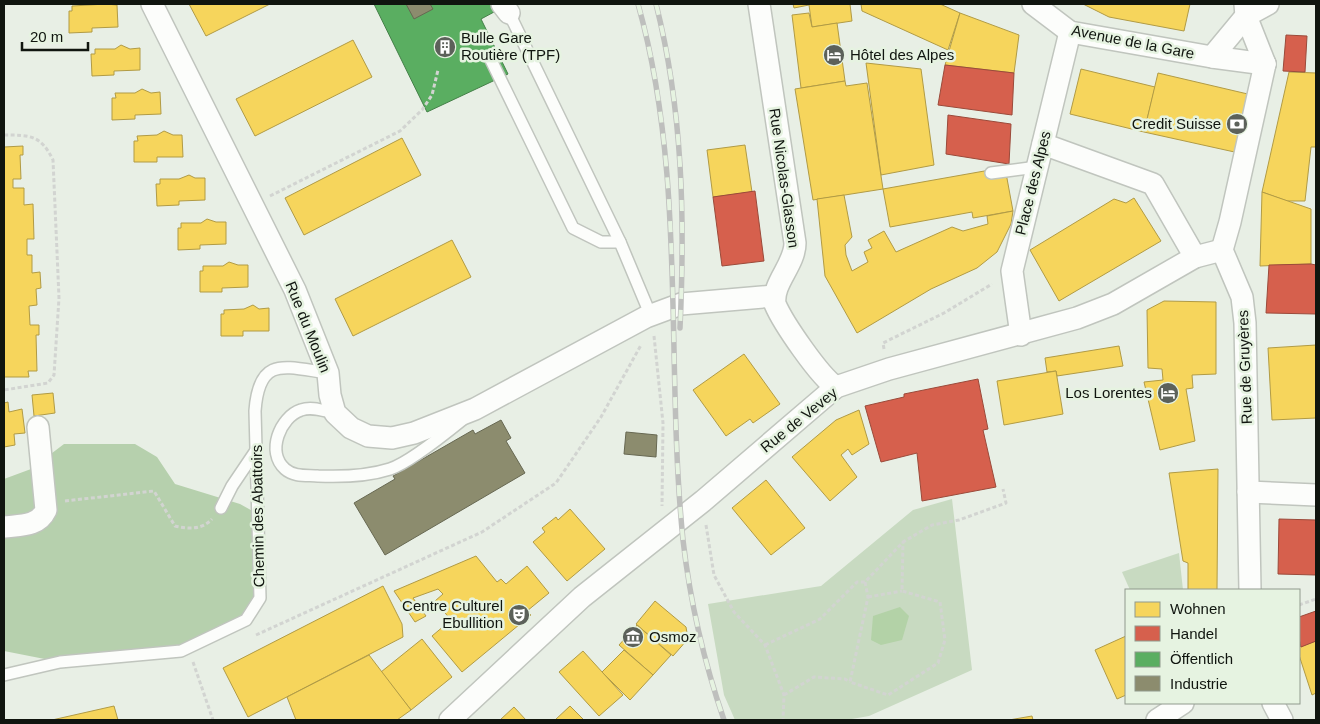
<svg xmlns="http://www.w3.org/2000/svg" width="1320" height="724" font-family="Arial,sans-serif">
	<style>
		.green { fill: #c8dac1 }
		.forest { fill: #b6d0ad }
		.water { fill: #b3d2a7 }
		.homes { fill: #f6d55c; stroke: #b19b45 }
		.shops { fill: #d6604d; stroke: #9b4a3a }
		.public { fill: #5aae61; stroke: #448048 }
		.industry { fill: #8c8c6e; stroke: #676852 }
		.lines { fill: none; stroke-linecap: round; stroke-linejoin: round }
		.lane-casing { stroke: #c0c5be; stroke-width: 14 }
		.street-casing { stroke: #c0c5be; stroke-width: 24 }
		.path { stroke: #d2d4d1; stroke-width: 3; stroke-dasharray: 4 2.5; stroke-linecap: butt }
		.lane { stroke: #fcfdfb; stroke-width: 11 }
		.street { stroke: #fcfdfb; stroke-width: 21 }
		.rail-casing { stroke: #bebfbd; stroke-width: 5.5 }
		.rail { stroke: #e6f3e1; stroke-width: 4; stroke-dasharray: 11; stroke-linecap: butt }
		.labels { text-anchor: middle; stroke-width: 5; stroke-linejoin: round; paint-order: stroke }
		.poi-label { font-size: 15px; fill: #10150f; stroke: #e6f3e1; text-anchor: start }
		.street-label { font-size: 15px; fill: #10150f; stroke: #e6f3e1 }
	</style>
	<rect width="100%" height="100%" fill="#e8efe5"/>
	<g class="green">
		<path d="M952 499 972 670 869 716 846 720H735L724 695 708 604 821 586 913 510Z"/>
		<path d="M1179 553 1183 590H1130L1122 572Z"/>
	</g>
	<path class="forest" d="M64 444H135L157 457 175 484 240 504 258 514 255 609 181 651 60 662 4 651V479L31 469Z"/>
	<path class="water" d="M900 607 909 616 902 640 881 645 871 640 873 616Z"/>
	<g class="homes">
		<path d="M106 4 117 5 118 27 92 28V32L69 33V11H72V6Z"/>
		<path d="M189 4H270L206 36Z"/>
		<path d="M793 4H850L852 21 812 27 809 5 794 8Z"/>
		<path d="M861 4H940L960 13 948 50 862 11Z"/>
		<path d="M1083 4H1190L1184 31 1109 17Z"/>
		<path d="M809 13 812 27 837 23 845 81 801 88 792 15Z"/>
		<path d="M960 13 1019 35 1014 73 945 65Z"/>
		<path d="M353 40 372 77 255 136 236 99Z"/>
		<path d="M121 45 130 49 140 48V70L114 71V75L92 76 91 54H95V49H115Z"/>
		<path d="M866 63 921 69 934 165 881 175Z"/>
		<path d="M1081 69 1155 87 1144 132 1070 114Z"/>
		<path d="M1289 72 1316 73V147H1311L1305 201H1287L1262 192Z"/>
		<path d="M1158 73 1252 95 1239 153 1144 132Z"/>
		<path d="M845 81 846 86 867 83 883 189 813 200 795 89Z"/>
		<path d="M142 89 151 93 160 92 161 114 135 115V119L112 120V98H116L115 93H135Z"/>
		<path d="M164 131 173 135H182L183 157H157V162H134V141H138L137 136 157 135Z"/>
		<path d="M402 138 421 175 304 235 285 198Z"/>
		<path d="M745 145 752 192 713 197 707 150Z"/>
		<path d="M23 146V155H20L21 179H13V188H24V205L33 204 34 239H27V255H32V273L40 272 41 288 36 289 37 305 29 306 30 325H39V335H36L37 371H28L29 377H4V147Z"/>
		<path d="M990 170 1006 173 1013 211 973 218 972 212 890 227 883 189Z"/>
		<path d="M189 175 195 178H205V200L179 201V205L157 206 156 184H160V179H179Z"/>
		<path d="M1262 192 1311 209V264L1260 266Z"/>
		<path d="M844 195 852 237 845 245 846 255 852 271 868 262 864 252 872 248 868 240 884 231 896 252 952 227 963 231 988 224 987 216 1013 211 1011 224 997 252 977 268 931 289 857 333 825 276 817 199Z"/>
		<path d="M1134 198 1161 241 1059 301 1030 250 1114 199 1126 203Z"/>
		<path d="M207 219 216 222H226V244L200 245V249L178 250V228H181V223H201Z"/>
		<path d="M452 240 471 277 353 336 335 299Z"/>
		<path d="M229 262 238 265H248V287L222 288V292H200V271H203V266H223Z"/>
		<path d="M1164 301 1216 302V374L1192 375 1193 388 1186 389 1195 441 1160 450 1144 382 1163 380 1162 369 1148 368 1147 310Z"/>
		<path d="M253 305 259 309 269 308V331H243V336H221V314H224V310L244 309Z"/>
		<path d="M1316 345V418L1272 420 1268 348Z"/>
		<path d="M1119 346 1123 366 1057 376 1056 371 1047 372 1045 358Z"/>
		<path d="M744 354 780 404 753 423 750 419 726 436 693 390Z"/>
		<path d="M1056 371 1063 414 1004 425 997 381Z"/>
		<path d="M53 393 55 413 34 416 32 395Z"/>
		<path d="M8 402 9 412 22 409 25 433 14 434 15 445 4 447V403Z"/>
		<path d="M859 410 869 444 852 455 848 449 841 455 857 477 830 501 792 457 836 420Z"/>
		<path d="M1218 469 1217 590H1188V563L1183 561 1169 473Z"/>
		<path d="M766 480 805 528 771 555 732 508Z"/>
		<path d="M570 509 605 549 567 581 533 542 545 532 542 528 556 517 558 520Z"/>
		<path d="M476 556 497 582 501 579 506 584 527 566 549 593 527 611 531 615 462 672 432 636 451 620 435 601 443 594 438 589 413 598 426 616 415 622 394 591Z"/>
		<path d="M383 586 402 624 403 637 248 717 223 668Z"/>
		<path d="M655 601 686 627 688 639 673 656 636 624Z"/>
		<path d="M637 625 671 655 653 675 619 645Z"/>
		<path d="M1126 636V695L1117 699 1095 650Z"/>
		<path d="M422 639 452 677 411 710 381 672Z"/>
		<path d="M1316 641V693L1312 695 1299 655V647Z"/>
		<path d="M624 650 653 675 630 700 602 672Z"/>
		<path d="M583 651 623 695 599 716 559 672Z"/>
		<path d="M369 655 411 710 397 720H296L287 697Z"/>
		<path d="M114 706 118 720H52Z"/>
		<path d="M570 706 584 720H555Z"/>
		<path d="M514 707 526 720H500Z"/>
		<path d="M1032 716 1033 720H1009Z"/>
	</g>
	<g class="shops">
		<path d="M1286 35 1307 36 1305 72 1283 71Z"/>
		<path d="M945 65 1014 73 1012 115 938 105Z"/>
		<path d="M948 115 1011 124 1009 164 946 154Z"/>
		<path d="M755 191 764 261 722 266 713 197Z"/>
		<path d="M1311 264 1316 265V314L1266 313 1269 265Z"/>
		<path d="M978 379 988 429 983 430 996 487 922 501 917 453 881 462 865 406 904 397V394Z"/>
		<path d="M1279 519 1316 520V575L1278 574Z"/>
		<path d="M1316 611V641L1301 647 1299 639V617Z"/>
	</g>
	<path class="public" d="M374 4H490L494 12 481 19 508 74 427 112Z"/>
	<g class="industry">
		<path d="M406 4H430L433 9 414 19Z"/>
		<path d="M501 420 511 438 506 441 525 473 385 555 354 503 395 479 393 476 473 430 475 434Z"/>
		<path d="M626 432 657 435 656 457 624 454Z"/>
	</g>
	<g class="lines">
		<g class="lane-casing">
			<g id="lane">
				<path d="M509 13 620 242 651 316"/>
				<path d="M490 58 573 228 601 242H620"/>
				<path d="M991 173 1037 167"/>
				<path d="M335 413C324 411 312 406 301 410 280 417 266 452 285 469 294 477 307 475 318 476 341 477 368 476 390 469 408 463 446 433 462 420"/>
				<path d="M221 508 232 486 257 449"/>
				<path d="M4 675 60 662 181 651 246 620 260 598 255 411C259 355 285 367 328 373"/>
			</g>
		</g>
		<g class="street-casing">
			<g id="street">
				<path d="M152 4 295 290 328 373 330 395 335 413 351 428 368 436 392 438 414 433 475 409 646 317 681 304 774 296"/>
				<path d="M502 4 509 13"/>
				<path d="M759 4 795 243C795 265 772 283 775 304 783 323 820 377 836 387"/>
				<path d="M1033 4 1070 32 1212 57 1265 64"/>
				<path d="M1245 4 1246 16 1265 64"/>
				<path d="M1212 57 1246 16 1268 4"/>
				<path d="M1043 144 1153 184 1195 257"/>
				<path d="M1021 335 1012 271 1070 32"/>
				<path d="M1248 492 1316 495"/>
				<path d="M4 527C20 525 38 527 46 510L38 427"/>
				<path d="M1250 590 1245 323 1242 297 1222 250 1230 222 1265 64"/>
				<path d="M1273 703 1282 720"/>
				<path d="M450 720 582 597 703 501 836 387 889 369 1077 318 1113 304 1195 257 1222 250"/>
				<path d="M1157 720 1183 703"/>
			</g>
		</g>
		<g class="path">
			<path d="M4 135C30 135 41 135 53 160L59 298 54 375 48 383 4 390"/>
			<path d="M270 196 400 131 422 110 432 95 438 70"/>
			<path d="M654 336 663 423 662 506"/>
			<path d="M884 349 883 343 944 313 992 284"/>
			<path d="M65 501 154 491 175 526C188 529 202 530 212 519"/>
			<path d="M706 525 714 575 734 612 765 645 784 695 783 720"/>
			<path d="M865 582 868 597 850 682 888 695 938 663 945 640 940 602 902 591 903 542"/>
			<path d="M868 597 902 591"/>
			<path d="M1299 605 1316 599"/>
			<path d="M256 635 482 532 556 483 601 417 641 345"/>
			<path d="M765 645 820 619 857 582H865L903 542 932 525 959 520 1006 503 1003 489"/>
			<path d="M193 662 213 720"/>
			<path d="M784 695 814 677 845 679 850 682"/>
		</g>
		<use href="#lane" class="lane"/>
		<use href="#street" class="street"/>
		<g class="rail-casing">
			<g id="rail">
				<path d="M638 4C687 178 665 362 683 540 690 601 704 662 724 720"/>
				<path d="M656 4C683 111 685 218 680 328"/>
			</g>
		</g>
		<use href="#rail" class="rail"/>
	</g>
	<defs>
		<g id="building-disc" transform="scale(1.125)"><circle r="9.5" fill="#5c615a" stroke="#e6f3e1"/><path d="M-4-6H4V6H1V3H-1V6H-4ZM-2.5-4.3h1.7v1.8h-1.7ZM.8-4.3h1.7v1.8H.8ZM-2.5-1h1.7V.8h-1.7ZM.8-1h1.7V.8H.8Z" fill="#fff"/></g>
		<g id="hotel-disc" transform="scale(1.125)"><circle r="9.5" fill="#5c615a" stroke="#e6f3e1"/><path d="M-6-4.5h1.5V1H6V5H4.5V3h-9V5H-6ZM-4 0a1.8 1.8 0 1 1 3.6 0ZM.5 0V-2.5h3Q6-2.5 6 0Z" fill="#fff"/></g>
		<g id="bank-disc" transform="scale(1.125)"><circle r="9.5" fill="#5c615a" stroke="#e6f3e1"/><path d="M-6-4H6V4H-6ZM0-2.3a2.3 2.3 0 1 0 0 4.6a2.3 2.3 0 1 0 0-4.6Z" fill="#fff"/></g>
		<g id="theatre-disc" transform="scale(1.125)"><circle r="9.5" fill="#5c615a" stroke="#e6f3e1"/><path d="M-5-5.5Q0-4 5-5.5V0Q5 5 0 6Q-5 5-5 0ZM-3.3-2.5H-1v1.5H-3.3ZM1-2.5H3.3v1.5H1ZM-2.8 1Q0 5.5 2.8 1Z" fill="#fff"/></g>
		<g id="museum-disc" transform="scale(1.125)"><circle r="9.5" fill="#5c615a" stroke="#e6f3e1"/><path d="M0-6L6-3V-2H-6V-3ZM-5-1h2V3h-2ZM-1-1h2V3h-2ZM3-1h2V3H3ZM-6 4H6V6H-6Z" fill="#fff"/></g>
	</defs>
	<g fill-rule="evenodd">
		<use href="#building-disc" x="445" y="47"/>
		<use href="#hotel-disc" x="834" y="55"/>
		<use href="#bank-disc" x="1237" y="124"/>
		<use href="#hotel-disc" x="1168" y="393"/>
		<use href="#theatre-disc" x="519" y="615"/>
		<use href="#museum-disc" x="633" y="637"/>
	</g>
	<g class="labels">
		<g class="poi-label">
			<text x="461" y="43">Bulle Gare<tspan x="461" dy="17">Routière (TPF)</tspan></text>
			<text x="850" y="60">Hôtel des Alpes</text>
			<text x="1221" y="129" text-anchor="end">Credit Suisse</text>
			<text x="1152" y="398" text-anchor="end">Los Lorentes</text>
			<text x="503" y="611" text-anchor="end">Centre Culturel<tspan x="503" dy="17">Ebullition</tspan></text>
			<text x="649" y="642">Osmoz</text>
		</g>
		<g class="street-label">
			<text transform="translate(1133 42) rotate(11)" y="5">Avenue de la Gare</text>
			<text transform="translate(784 178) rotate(82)" y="5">Rue Nicolas-Glasson</text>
			<text transform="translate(1033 183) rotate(-76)" y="5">Place des Alpes</text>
			<text transform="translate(308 327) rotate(68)" y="5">Rue du Moulin</text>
			<text transform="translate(1245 367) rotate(-92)" y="5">Rue de Gruyères</text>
			<text transform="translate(799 420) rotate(-39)" y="5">Rue de Vevey</text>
			<text transform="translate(258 516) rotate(-91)" y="5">Chemin des Abattoirs</text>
		</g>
	</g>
	<rect width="1320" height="724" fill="none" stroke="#10150f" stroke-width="10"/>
	<rect x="1125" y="589" width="175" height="115" fill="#e6f3e1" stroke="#909a8d"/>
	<rect x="1135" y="602" width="25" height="15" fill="#f6d55c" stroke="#909a8d"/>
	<text x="1170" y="614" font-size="15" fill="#10150f">Wohnen</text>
	<rect x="1135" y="626" width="25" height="15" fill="#d6604d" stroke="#909a8d"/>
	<text x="1170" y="639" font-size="15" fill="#10150f">Handel</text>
	<rect x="1135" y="652" width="25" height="15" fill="#5aae61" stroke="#909a8d"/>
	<text x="1170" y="664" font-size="15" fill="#10150f">Öffentlich</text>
	<rect x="1135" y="676" width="25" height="15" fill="#8c8c6e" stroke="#909a8d"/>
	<text x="1170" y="689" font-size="15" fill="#10150f">Industrie</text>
	<path d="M22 42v8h66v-8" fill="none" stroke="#10150f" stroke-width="2.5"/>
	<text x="30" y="42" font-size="15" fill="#10150f" stroke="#e6f3e1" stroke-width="4" paint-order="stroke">20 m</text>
</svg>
